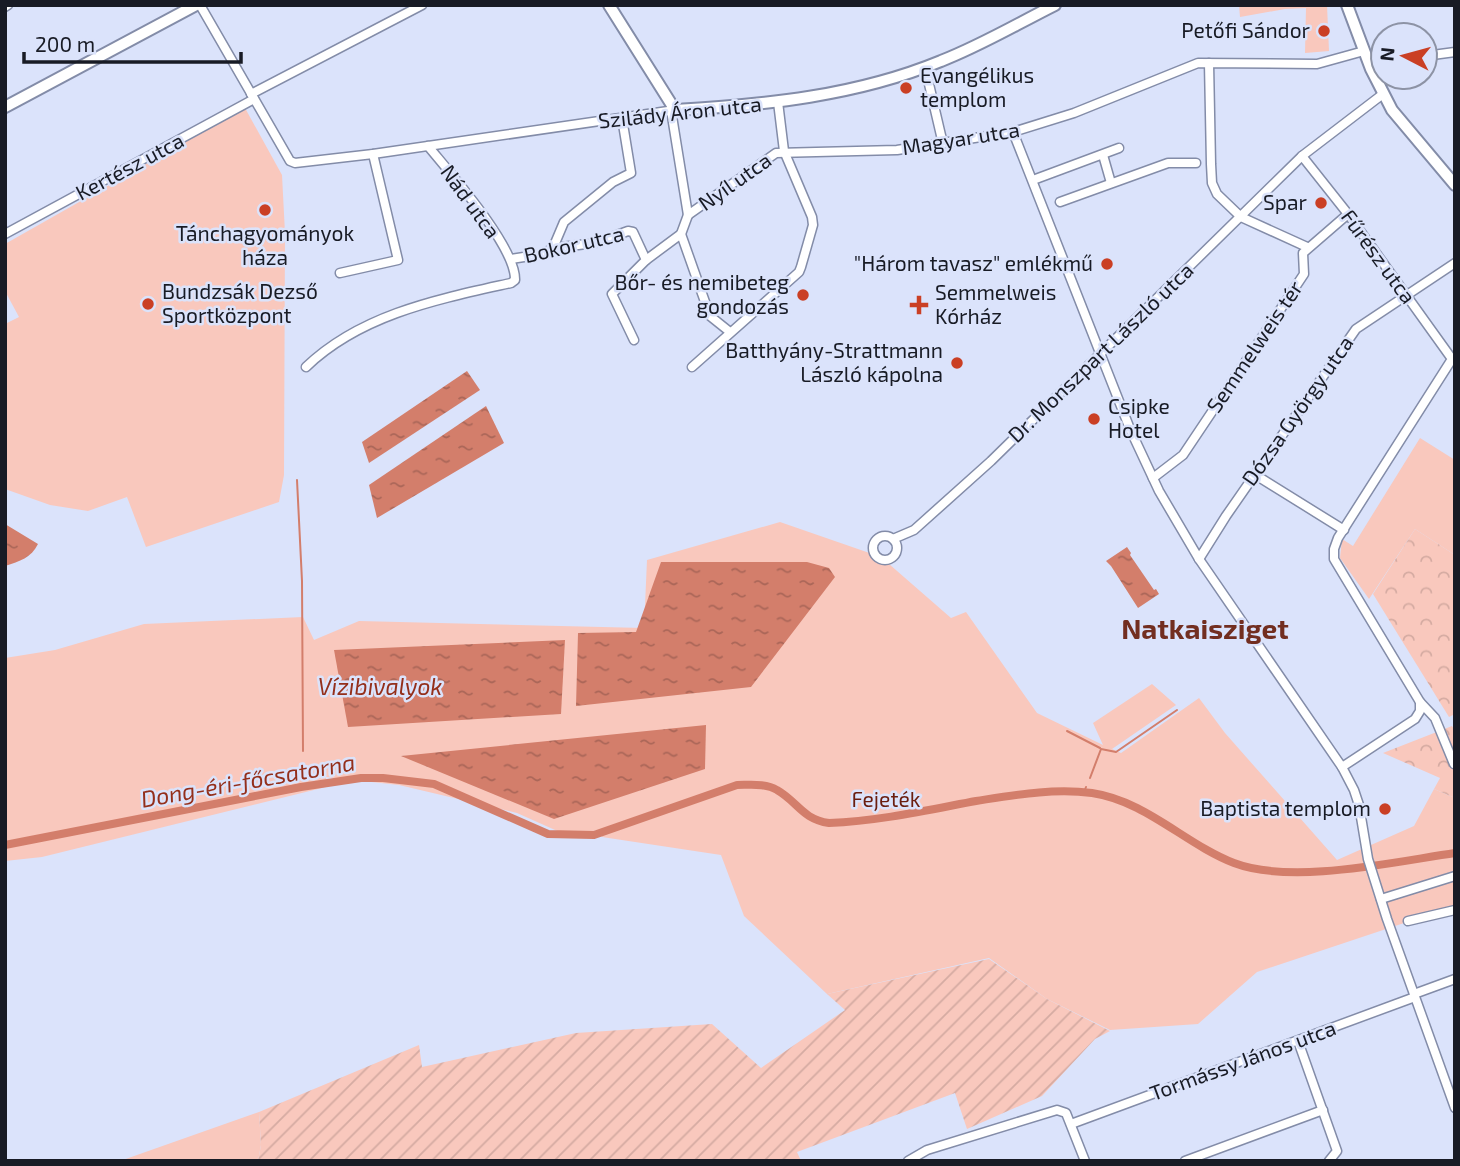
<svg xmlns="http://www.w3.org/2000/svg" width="1460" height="1166" font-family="'Exo 2',sans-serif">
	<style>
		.green { fill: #f9c8bd }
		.forest { fill: url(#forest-crowns) }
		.garden { fill: url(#garden-furrows) }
		.water { fill: url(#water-ripples) }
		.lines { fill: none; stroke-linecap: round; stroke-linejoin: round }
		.stream { stroke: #d37e6b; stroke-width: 2 }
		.canal { stroke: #d37e6b; stroke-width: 8 }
		.street-casing { stroke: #838ca8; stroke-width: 11 }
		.secondary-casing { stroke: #838ca8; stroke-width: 14 }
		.street { stroke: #fff; stroke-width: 8 }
		.secondary { stroke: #fff; stroke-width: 10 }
		.poi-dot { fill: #ca3f24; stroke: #dbe3fb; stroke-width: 2.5 }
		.labels { text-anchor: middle; stroke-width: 5; stroke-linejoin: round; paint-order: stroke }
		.poi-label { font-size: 21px; fill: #181b25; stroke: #dbe3fb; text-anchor: end }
		.street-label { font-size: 21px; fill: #181b25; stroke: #dbe3fb }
		.park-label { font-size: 21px; fill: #6b1e0f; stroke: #dbe3fb }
		.water-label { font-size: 23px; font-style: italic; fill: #942f1b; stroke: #dbe3fb }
		.district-label { font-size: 28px; font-weight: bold; fill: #722e20; stroke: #dbe3fb }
	</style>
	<defs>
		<pattern id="forest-crowns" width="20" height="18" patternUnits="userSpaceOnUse" patternTransform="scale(1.75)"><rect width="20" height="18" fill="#f9c8bd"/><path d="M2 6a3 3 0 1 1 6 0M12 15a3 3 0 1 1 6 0" fill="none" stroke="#d5aba2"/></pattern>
		<pattern id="garden-furrows" width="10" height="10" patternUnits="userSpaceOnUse" patternTransform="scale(1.75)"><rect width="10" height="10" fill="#f9c8bd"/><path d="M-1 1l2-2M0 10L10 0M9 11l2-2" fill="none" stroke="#d5aba2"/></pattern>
		<pattern id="water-ripples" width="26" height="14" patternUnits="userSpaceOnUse" patternTransform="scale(1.75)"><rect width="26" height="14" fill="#d37e6b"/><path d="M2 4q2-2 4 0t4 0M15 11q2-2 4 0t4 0" fill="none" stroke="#aa6658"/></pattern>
	</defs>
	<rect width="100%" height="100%" fill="#dbe3fb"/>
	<g class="green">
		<path d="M1239 5H1327L1329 51 1305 53 1306 8 1285 9 1240 17Z"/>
		<path d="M245 108 282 175 285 233 284 475 279 502 146 547 127 497 88 511 50 505 5 489V324L19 317 5 291V244Z"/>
		<path d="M1420 438 1455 460V555L1415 529 1369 599 1340 558 1342 539 1353 546Z"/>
		<path d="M780 522 881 557 951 618 966 612 1037 713 1103 745 1093 723 1152 684 1176 705 1112 749 1121 753 1199 698 1225 733 1337 860 1414 826 1434 789 1455 798V906L1257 972 1198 1024 1110 1030 1047 999 989 958 827 994 744 916 721 855 602 837 597 830 573 838 517 813 399 785 326 777V787L42 857 5 861V658L55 650 144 624 303 617 314 640 359 621 644 628 647 560Z"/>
		<path d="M259 1112 261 1145 258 1161H120Z"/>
	</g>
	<g class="forest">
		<path d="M1415 529 1455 555V714L1449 717 1373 594Z"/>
		<path d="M1452 726 1455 731V798L1434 789 1440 778 1383 753Z"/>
	</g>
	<path class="garden" d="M989 959 1047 999 1110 1031 1095 1039 1042 1096 967 1129 955 1093 797 1152 801 1161H258L261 1145 259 1112 419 1045 422 1067 576 1033 712 1024 761 1068 845 1010 827 994Z"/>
	<g class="water">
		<path d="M467 371 480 390 369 463 362 442Z"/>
		<path d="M486 406 504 443 377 518 369 485Z"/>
		<path d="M5 524 38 544C31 558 20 561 5 566Z"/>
		<path d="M1127 547 1131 553 1130 555 1154 590 1156 589 1159 594 1138 608 1111 566 1106 561Z"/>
		<path d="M661 562H807L829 568 835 577 751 687 576 706 578 633 636 632Z"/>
		<path d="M565 640 561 714 348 727 334 650Z"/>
		<path d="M706 725 705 769 554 819 401 756Z"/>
	</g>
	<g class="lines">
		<g class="stream">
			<path d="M297 480 302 581 303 751"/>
			<path d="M1067 731 1100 748"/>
			<path d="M1090 778 1101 749 1116 752 1177 710"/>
			<path d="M1084 792 1086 787"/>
		</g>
		<path class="canal" d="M5 845 301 787 361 778H383L434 784 548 834 594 835 737 785C750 785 766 783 777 790 798 802 802 819 829 823 879 821 928 810 976 801 1015 795 1053 788 1092 793 1146 801 1185 844 1234 863 1292 885 1393 862 1455 853"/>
		<g class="street-casing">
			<g id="street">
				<path d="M200 5 290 161 295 163 373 154 675 110"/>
				<path d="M5 7 8 5"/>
				<path d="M1425 56 1455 52"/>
				<path d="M1209 63 1211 164 1212 183 1217 194 1241 217 1307 247"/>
				<path d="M925 67 943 144"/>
				<path d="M1371 69 1383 66"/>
				<path d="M251 94 422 5"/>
				<path d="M1013 132 1130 429 1159 491 1199 559 1342 767 1354 790 1359 805 1368 859 1387 919 1455 1108"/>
				<path d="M1103 155 1111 183"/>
				<path d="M1302 156 1348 214 1452 359 1338 538 1334 549V559L1420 702V711L1415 719 1342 767"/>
				<path d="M1033 180 1119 148"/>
				<path d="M1060 202 1168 163H1196"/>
				<path d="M688 215 776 153 897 150 1013 132 1074 113 1198 63 1317 64 1364 51"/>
				<path d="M5 234 254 99"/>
				<path d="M681 234 710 316 730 332"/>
				<path d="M553 248 564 222 613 182 631 173 622 118"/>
				<path d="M511 259 543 254 553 248 595 243 628 231 633 232 646 260 612 294 634 340"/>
				<path d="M646 260 681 234 688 215 671 110"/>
				<path d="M340 273 398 260 373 154"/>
				<path d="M306 367C361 314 439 299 511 283L515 280C516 247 450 173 428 146"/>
				<path d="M692 367 799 272 801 267 813 225 812 217 784 151 778 102"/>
				<path d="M1254 474 1344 530"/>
				<path d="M1153 478 1183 455 1260 340 1304 274 1303 253 1348 214"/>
				<circle cx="885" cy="548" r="12"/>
				<path d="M893 539 914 530 991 461 1302 156 1383 94"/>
				<path d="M1199 559 1226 516 1356 329 1455 263"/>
				<path d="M1420 702 1435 718 1454 764"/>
				<path d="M1381 899 1455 876"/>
				<path d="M1408 921 1455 910"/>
				<path d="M1414 994 1455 979"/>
				<path d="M1298 1041 1337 1151 1329 1161"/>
				<path d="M1071 1124 1415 997"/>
				<path d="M908 1161 927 1150 1057 1110 1066 1113 1085 1161"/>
				<path d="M1185 1161 1323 1110"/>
			</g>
		</g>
		<g class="secondary-casing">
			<g id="secondary">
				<path d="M609 5 675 110C765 105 856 96 941 61 980 46 1017 24 1055 5"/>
				<path d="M1347 5 1371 69 1392 110 1455 185"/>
				<path d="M5 107 196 5"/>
			</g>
		</g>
		<use href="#street" class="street"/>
		<use href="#secondary" class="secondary"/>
	</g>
	<g class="poi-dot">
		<circle cx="1324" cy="31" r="7"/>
		<circle cx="906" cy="88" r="7"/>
		<circle cx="1321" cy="203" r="7"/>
		<circle cx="265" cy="210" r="7"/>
		<circle cx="1107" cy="264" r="7"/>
		<circle cx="803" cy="295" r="7"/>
		<circle cx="148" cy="304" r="7"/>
		<path d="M915.5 294.5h7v7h7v7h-7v7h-7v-7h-7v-7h7z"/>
		<circle cx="957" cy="363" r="7"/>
		<circle cx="1094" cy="419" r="7"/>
		<circle cx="1385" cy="809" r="7"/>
	</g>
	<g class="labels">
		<g class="poi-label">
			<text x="1310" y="38">Petőfi Sándor</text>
			<text x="920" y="83" text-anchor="start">Evangélikus<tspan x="920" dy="24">templom</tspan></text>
			<text x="1307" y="210">Spar</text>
			<text x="265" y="241" text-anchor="middle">Tánchagyományok<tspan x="265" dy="24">háza</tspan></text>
			<text x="1093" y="271">"Három tavasz" emlékmű</text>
			<text x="789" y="290">Bőr- és nemibeteg<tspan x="789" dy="24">gondozás</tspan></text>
			<text x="162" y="299" text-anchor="start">Bundzsák Dezső<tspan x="162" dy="24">Sportközpont</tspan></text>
			<text x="935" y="300" text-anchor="start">Semmelweis<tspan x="935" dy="24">Kórház</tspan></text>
			<text x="943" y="358">Batthyány-Strattmann<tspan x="943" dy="24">László kápolna</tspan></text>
			<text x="1108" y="414" text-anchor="start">Csipke<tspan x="1108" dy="24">Hotel</tspan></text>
			<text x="1371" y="816">Baptista templom</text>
		</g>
		<g class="street-label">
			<text transform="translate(680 113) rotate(-6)" y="7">Szilády Áron utca</text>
			<text transform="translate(961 139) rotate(-9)" y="7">Magyar utca</text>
			<text transform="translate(130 167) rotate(-28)" y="7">Kertész utca</text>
			<text transform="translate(735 182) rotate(-35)" y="7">Nyíl utca</text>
			<text transform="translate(470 202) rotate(54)" y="7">Nád utca</text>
			<text transform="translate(574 245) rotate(-13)" y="7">Bokor utca</text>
			<text transform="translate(1378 257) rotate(54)" y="7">Fűrész utca</text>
			<text transform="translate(1255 347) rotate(-56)" y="7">Semmelweis tér</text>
			<text transform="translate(1101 353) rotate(-44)" y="7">Dr. Monszpart László utca</text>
			<text transform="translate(1298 411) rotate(-55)" y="7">Dózsa György utca</text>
			<text transform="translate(1243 1061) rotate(-20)" y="7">Tormássy János utca</text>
		</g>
		<g class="park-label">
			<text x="886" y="807">Fejeték</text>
		</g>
		<g class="water-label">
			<text x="380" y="695">Vízibivalyok</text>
			<text transform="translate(248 781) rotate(-10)" y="8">Dong-éri-főcsatorna</text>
		</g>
		<g class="district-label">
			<text x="1205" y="639">Natkaisziget</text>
		</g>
	</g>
	<rect width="1460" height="1166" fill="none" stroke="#181b25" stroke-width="14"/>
	<g transform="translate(1404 56) rotate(276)"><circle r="33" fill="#dbe3fb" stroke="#8d93a5" stroke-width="2"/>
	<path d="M0-5L12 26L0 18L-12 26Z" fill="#ca3f24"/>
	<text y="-10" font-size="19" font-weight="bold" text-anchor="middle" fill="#181b25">N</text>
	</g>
	<path d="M24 52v10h217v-10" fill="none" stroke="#181b25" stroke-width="3.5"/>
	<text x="35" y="52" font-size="21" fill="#181b25" stroke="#dbe3fb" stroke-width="5" paint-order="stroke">200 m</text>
</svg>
